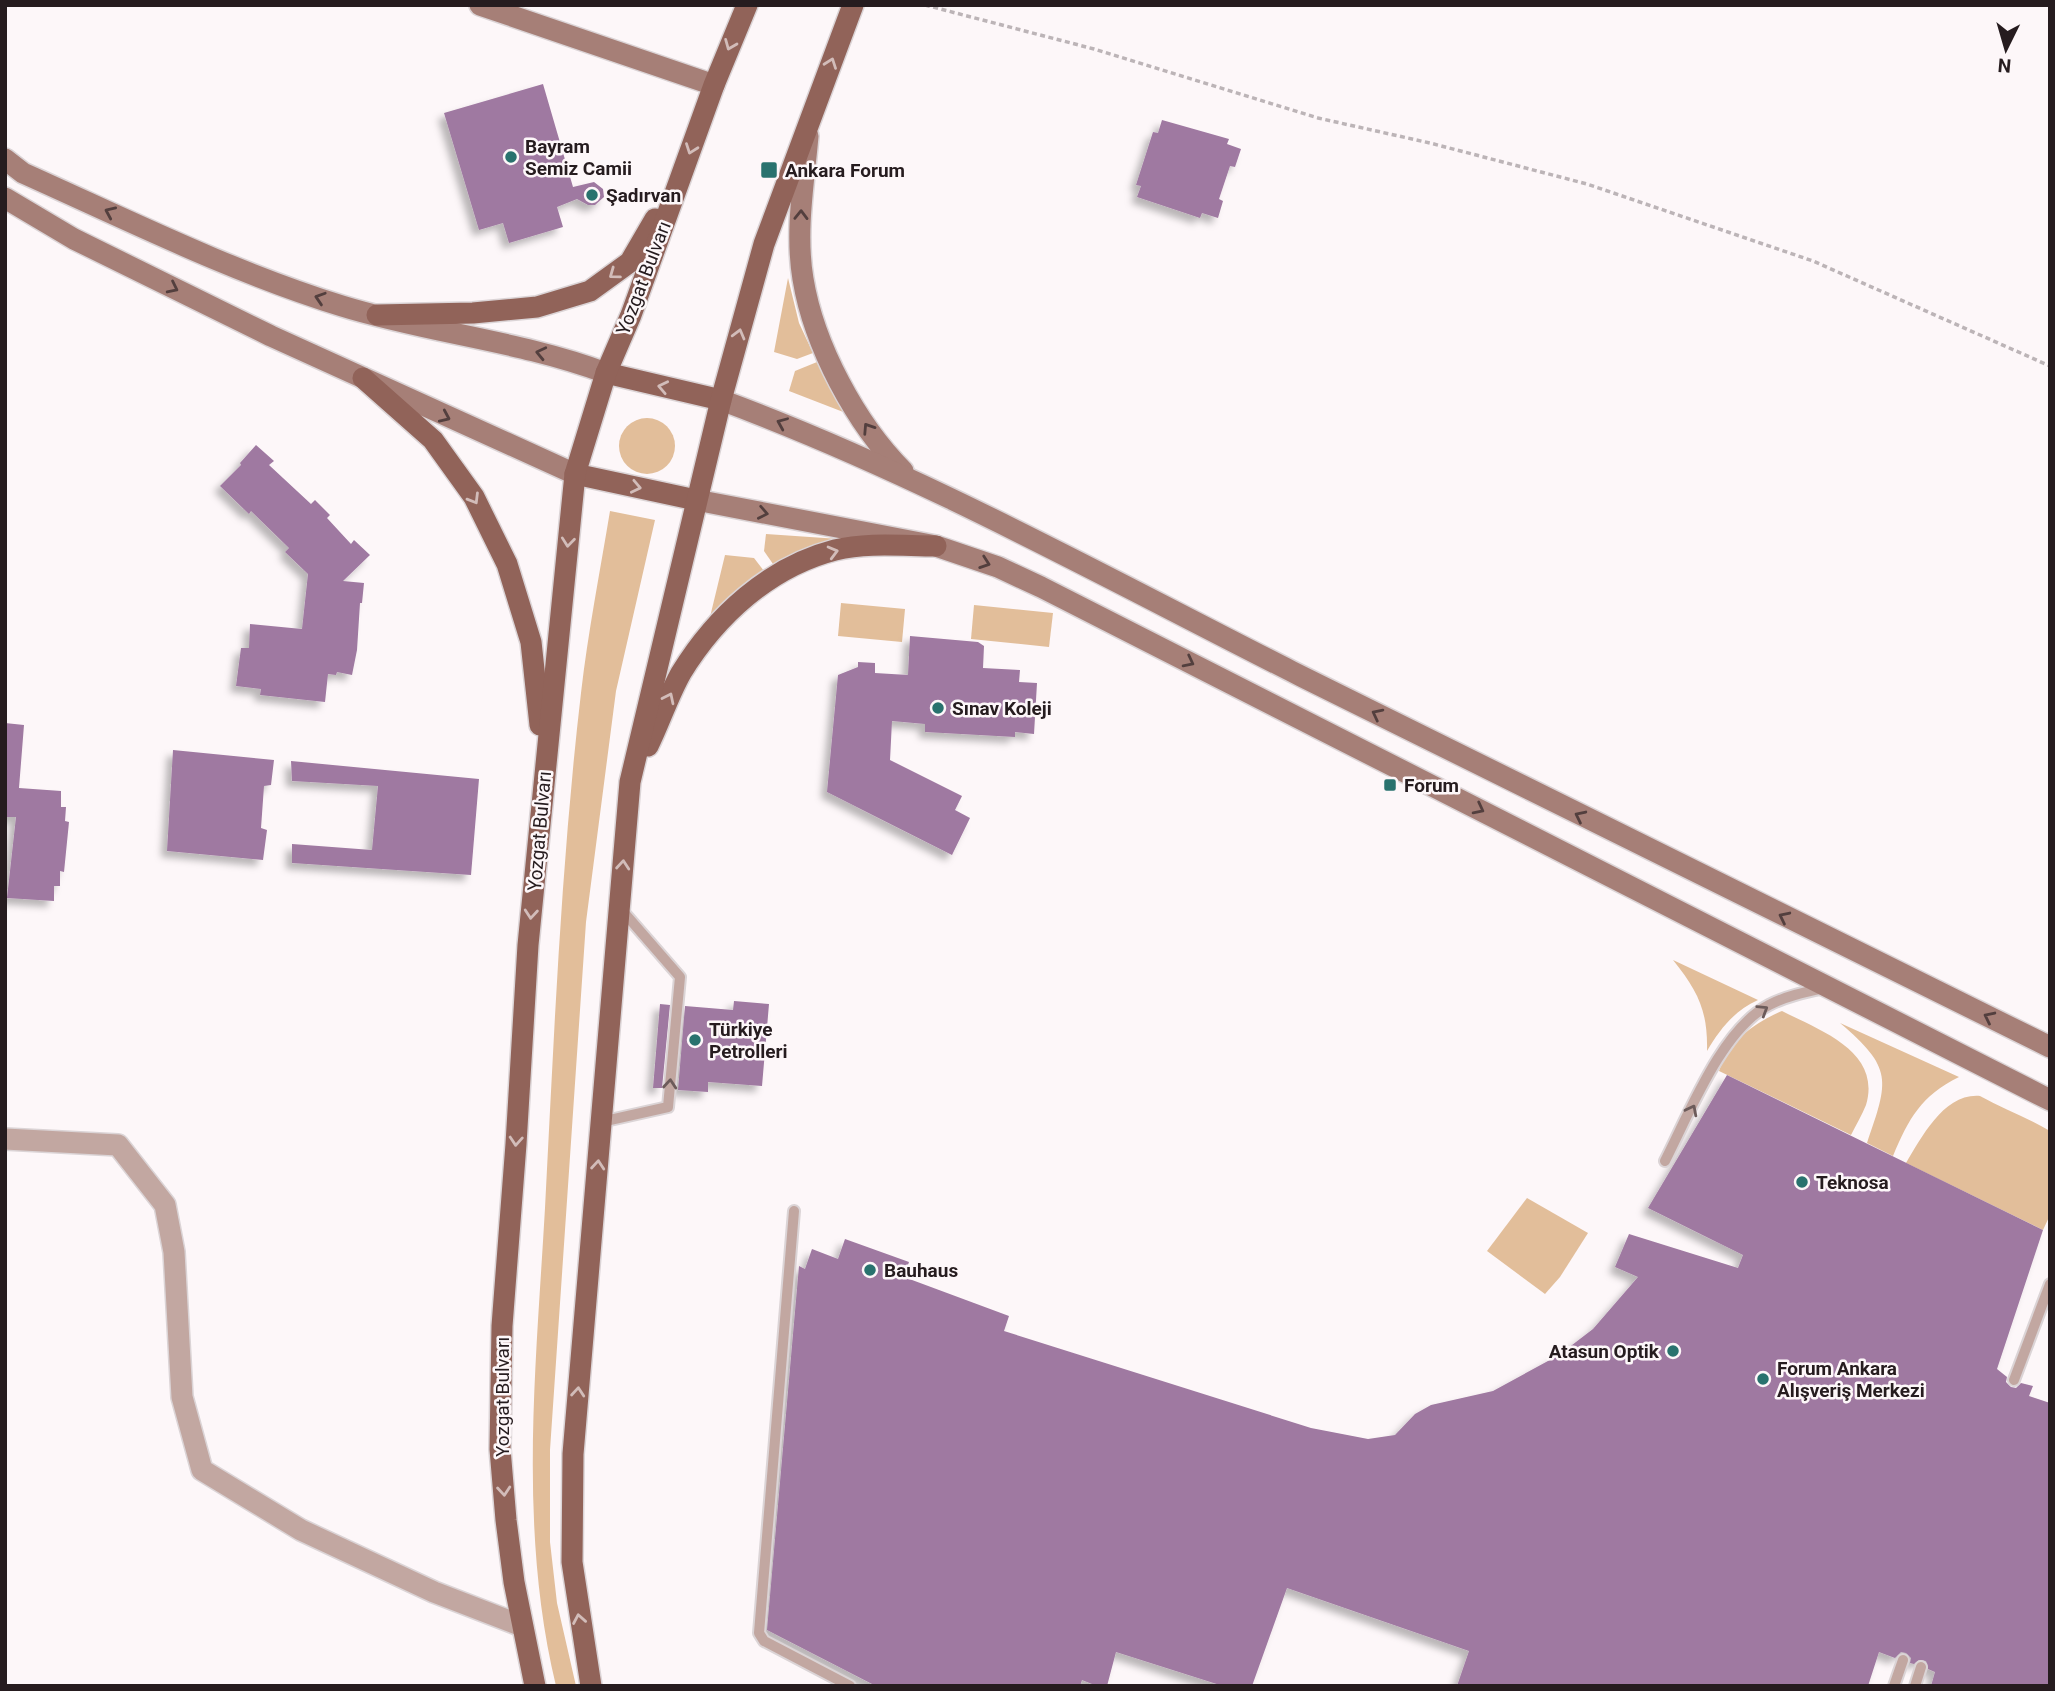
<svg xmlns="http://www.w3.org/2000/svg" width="2055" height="1691" font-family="Roboto,sans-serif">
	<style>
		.green { fill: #e2be9a }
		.building { fill: #9f79a1; filter: url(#shadow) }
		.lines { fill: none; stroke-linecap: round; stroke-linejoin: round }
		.lane-casing { stroke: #dbd4d6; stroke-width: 14 }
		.street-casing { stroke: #dbd4d6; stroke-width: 24 }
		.secondary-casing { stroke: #dbd4d6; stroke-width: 24 }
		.primary-casing { stroke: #dbd4d6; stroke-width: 24 }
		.path { stroke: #bcb4b7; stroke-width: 3.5; stroke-dasharray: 5 3.5; stroke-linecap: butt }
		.lane { stroke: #c2a7a1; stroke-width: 10 }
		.street { stroke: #c2a7a1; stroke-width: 21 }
		.secondary { stroke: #a67f77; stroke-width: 21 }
		.primary { stroke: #916359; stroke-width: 21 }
		.oneway { stroke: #d2bcb9 }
		.oneway2 { stroke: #533f3e }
		.oneway3 { stroke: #6c5b5a }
		.poi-dot { fill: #29726e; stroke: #fdf7f9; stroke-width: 2.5 }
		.labels { text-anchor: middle; stroke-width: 5; stroke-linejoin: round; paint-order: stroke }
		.poi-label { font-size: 19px; font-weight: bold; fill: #261c1f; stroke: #fdf7f9; text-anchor: start }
		.street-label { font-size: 19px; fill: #261c1f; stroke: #fdf7f9 }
	</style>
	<defs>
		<filter id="shadow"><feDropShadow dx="-6" dy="6" stdDeviation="3.5" flood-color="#0004"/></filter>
	</defs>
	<rect width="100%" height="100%" fill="#fdf7f9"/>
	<g class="green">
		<path d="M788 278 799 323 813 353 797 359 774 352Z"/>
		<path d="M817 362 851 415 789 391 795 371Z"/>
		<circle cx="647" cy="446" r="28"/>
		<path d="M610 511 655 520 616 691 586 922 550 1450V1542L557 1603 576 1686H556C518 1528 536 1367 545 1208 554 1036 561 864 581 693 588 632 600 572 610 511Z"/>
		<path d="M766 534 839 539 773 564 764 551Z"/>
		<path d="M725 555 754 558 764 571 733 593 710 617Z"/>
		<path d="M841 603 905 609 902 642 838 636Z"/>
		<path d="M974 605 1053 613 1049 647 971 639Z"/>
		<path d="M1673 960 1758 1000C1734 1011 1720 1029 1707 1051 1708 1011 1698 991 1673 960Z"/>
		<path d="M1782 1011C1819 1030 1882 1051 1866 1105 1862 1115 1856 1125 1851 1135L1719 1071C1729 1041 1754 1023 1782 1011Z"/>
		<path d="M1840 1023 1959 1077C1921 1096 1909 1118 1893 1156L1867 1143C1889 1080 1893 1068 1840 1023Z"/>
		<path d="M1980 1096C2003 1109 2027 1117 2050 1131V1215L2043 1230 1906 1163C1922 1137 1944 1093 1980 1096Z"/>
		<path d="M1527 1198 1588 1233 1560 1277 1545 1294 1487 1251Z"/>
	</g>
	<g class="building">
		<path d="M543 84 573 187 594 182 603 189 604 197 595 205H588L577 199 557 207 563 227 509 243 503 223 479 230 444 113Z"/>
		<path d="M1162 120 1229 139 1227 144 1241 149 1235 167 1230 166 1219 199 1223 201 1218 218 1202 213 1200 218 1137 197 1141 186 1136 185 1153 132 1158 133Z"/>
		<path d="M256 445 274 461 269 465 311 504 315 500 330 515 327 518 351 544 354 540 370 555 343 581 364 583 362 603H360L357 650 352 675 337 672 336 675 328 674 325 702 260 695 261 689 236 686 241 648H249L250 624 302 629 308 574 285 552 289 548 251 511 249 514 220 486 241 465 240 463Z"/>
		<path d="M910 636 978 642 984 646 983 668 1020 670 1019 682 1037 683 1034 734 1015 732V737L925 732V724L892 721 890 760 962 796 955 810 970 818 952 855 827 792 838 675 858 667V662L875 663V673L908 675Z"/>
		<path d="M5 723 24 725 19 788 61 791V807H66L65 821 69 822 64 872 60 871V886H54V901L7 898 16 817H5Z"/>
		<path d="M173 750 274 760 271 785 264 786 261 828 267 830 263 860 167 851Z"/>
		<path d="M291 761 479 779 471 875 292 863V844L372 850 378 786 292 781Z"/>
		<path d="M734 1001 769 1004 762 1086 708 1082V1092L678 1090 685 1006 733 1010Z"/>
		<path d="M660 1004 670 1005 662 1088H653Z"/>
		<path d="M1727 1075 2043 1230 1997 1369 2007 1377 2006 1382 2011 1387 2016 1388 2021 1383 2033 1386 2029 1396 2050 1403V1686H1931L1935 1672 1928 1669 1926 1661 1919 1660 1914 1664 1910 1663 1911 1658 1906 1653 1901 1652 1895 1658 1879 1652 1868 1686H1457L1469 1651 1287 1588 1252 1686H1223L1116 1652 1107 1686H1097L1082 1680 1080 1686H876L767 1630 799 1266 805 1269 812 1249 838 1259 845 1239 909 1262 904 1277 1009 1316 1004 1331 1311 1428 1368 1439 1395 1435 1415 1414 1431 1405 1493 1391 1559 1355 1593 1329 1638 1277 1615 1267 1629 1234 1738 1268 1743 1255 1648 1208Z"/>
	</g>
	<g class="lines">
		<g class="lane-casing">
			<g id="lane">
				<path d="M601 1122 668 1107 680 977 620 908"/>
				<path d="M1665 1161C1689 1114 1722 1029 1769 1005 1786 996 1806 992 1825 988"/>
				<path d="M794 1211 759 1633 764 1641 850 1686"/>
				<path d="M2014 1380 2050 1284"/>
				<path d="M1894 1686 1903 1660"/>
				<path d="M1915 1686 1921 1667"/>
			</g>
		</g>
		<g class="street-casing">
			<path id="street" d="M5 1139 118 1145 165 1205 174 1252 182 1397 202 1470 301 1530 434 1592 522 1626"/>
		</g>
		<g class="secondary-casing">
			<g id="secondary">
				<path d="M480 5 714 85"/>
				<path d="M808 136C804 182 795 232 803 279 814 346 856 424 903 471"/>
				<path d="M5 159 23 173C128 220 232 272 342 306 429 333 521 341 606 373"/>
				<path d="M5 198 74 239 271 336 575 474"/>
				<path d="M721 400C918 473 1103 576 1291 671 1543 798 1796 923 2050 1047"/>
				<path d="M696 500 936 546 998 567 1041 587 2050 1100"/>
			</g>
		</g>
		<g class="primary-casing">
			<g id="primary">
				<path d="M377 315 473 313 537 307 590 291 630 262 655 219"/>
				<path d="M606 373 721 400"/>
				<path d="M363 378 433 440 474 497 507 564 531 642 540 725"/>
				<path d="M575 474 696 500"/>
				<path d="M648 746C660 722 668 696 681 673 716 616 769 567 835 550 868 542 903 546 936 546"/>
				<path d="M535 1686 514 1582 506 1520 500 1449 502 1326 516 1144 528 945 575 474 606 373 631 315 714 85 747 5"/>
				<path d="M591 1686 572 1562 573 1454 630 782 721 400 764 244 853 5"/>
			</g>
		</g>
		<path class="path" d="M925 5 1094 49 1318 118 1430 143 1587 184 1813 261 2050 366"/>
		<use href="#lane" class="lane"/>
		<use href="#street" class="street"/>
		<use href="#secondary" class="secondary"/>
		<use href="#primary" class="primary"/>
	</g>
	<defs><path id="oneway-chevron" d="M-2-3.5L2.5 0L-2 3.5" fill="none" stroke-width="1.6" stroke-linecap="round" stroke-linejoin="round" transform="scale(1.75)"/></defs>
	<g class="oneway">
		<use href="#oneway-chevron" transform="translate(730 45) rotate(112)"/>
		<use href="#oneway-chevron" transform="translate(831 63) rotate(-70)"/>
		<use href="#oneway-chevron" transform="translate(691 149) rotate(110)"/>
		<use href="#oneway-chevron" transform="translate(614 274) rotate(144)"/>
		<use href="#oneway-chevron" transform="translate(739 334) rotate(-75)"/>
		<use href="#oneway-chevron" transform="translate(663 387) rotate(-168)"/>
		<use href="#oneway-chevron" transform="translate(636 487) rotate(12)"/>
		<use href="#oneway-chevron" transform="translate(474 499) rotate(59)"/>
		<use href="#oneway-chevron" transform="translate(568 542) rotate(96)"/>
		<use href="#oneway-chevron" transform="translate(833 552) rotate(-15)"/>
		<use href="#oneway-chevron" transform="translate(669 698) rotate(-64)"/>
		<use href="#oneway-chevron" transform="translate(623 865) rotate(-85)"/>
		<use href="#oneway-chevron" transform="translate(531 914) rotate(95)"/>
		<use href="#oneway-chevron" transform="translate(516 1141) rotate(94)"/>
		<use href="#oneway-chevron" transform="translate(598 1165) rotate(-85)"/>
		<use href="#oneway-chevron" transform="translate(578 1392) rotate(-85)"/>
		<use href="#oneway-chevron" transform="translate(504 1491) rotate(85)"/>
		<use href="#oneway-chevron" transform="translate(579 1619) rotate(-100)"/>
	</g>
	<g class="oneway2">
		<use href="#oneway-chevron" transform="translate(110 212) rotate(-156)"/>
		<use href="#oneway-chevron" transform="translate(801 215) rotate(-89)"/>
		<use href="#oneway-chevron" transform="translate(173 288) rotate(26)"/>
		<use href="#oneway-chevron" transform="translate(320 298) rotate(-162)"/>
		<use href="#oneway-chevron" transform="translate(541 353) rotate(-167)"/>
		<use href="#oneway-chevron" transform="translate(445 417) rotate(24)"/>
		<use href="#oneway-chevron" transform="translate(782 423) rotate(-157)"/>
		<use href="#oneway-chevron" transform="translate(868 428) rotate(-123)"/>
		<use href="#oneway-chevron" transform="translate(763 513) rotate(11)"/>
		<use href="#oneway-chevron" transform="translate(985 563) rotate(19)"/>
		<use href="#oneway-chevron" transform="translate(1189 662) rotate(27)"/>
		<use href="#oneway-chevron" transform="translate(1377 714) rotate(-153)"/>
		<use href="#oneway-chevron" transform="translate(1479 809) rotate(27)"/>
		<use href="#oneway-chevron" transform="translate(1580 816) rotate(-154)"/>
		<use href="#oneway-chevron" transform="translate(1784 917) rotate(-154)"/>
		<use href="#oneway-chevron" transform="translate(1989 1017) rotate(-154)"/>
	</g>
	<g class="oneway3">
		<use href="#oneway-chevron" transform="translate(1763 1010) rotate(-32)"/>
		<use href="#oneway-chevron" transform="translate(670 1084) rotate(-85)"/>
		<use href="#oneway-chevron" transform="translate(1692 1110) rotate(-63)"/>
	</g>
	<g class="poi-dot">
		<circle cx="511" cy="157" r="7"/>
		<rect x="760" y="161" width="18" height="18" rx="3.5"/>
		<circle cx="592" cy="195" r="7"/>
		<circle cx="938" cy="708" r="7"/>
		<rect x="1383" y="778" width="14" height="14" rx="3.5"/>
		<circle cx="695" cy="1040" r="7"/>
		<circle cx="1802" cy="1182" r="7"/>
		<circle cx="870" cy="1270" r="7"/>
		<circle cx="1673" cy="1351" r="7"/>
		<circle cx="1763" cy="1379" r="7"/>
	</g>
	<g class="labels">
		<g class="poi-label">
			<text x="525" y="153">Bayram<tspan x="525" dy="22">Semiz Camii</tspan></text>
			<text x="785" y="177">Ankara Forum</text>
			<text x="606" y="202">Şadırvan</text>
			<text x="952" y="715">Sınav Koleji</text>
			<text x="1404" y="792">Forum</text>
			<text x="709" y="1036">Türkiye<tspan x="709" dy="22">Petrolleri</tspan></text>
			<text x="1816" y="1189">Teknosa</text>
			<text x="884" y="1277">Bauhaus</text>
			<text x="1659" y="1358" text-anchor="end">Atasun Optik</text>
			<text x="1777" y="1375">Forum Ankara<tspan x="1777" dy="22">Alışveriş Merkezi</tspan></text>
		</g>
		<g class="street-label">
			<text transform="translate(643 278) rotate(-69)" y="7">Yozgat Bulvarı</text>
			<text transform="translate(539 831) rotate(-85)" y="7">Yozgat Bulvarı</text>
			<text transform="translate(502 1397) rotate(-90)" y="7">Yozgat Bulvarı</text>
		</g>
	</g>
	<rect width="2055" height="1691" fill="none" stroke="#261c1f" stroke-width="14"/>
	<g transform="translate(2006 49) rotate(185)" stroke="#fdf7f9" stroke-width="5" paint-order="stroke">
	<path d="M0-5L12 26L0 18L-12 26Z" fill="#261c1f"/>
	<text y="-10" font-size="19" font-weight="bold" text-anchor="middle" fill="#261c1f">N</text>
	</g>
</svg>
